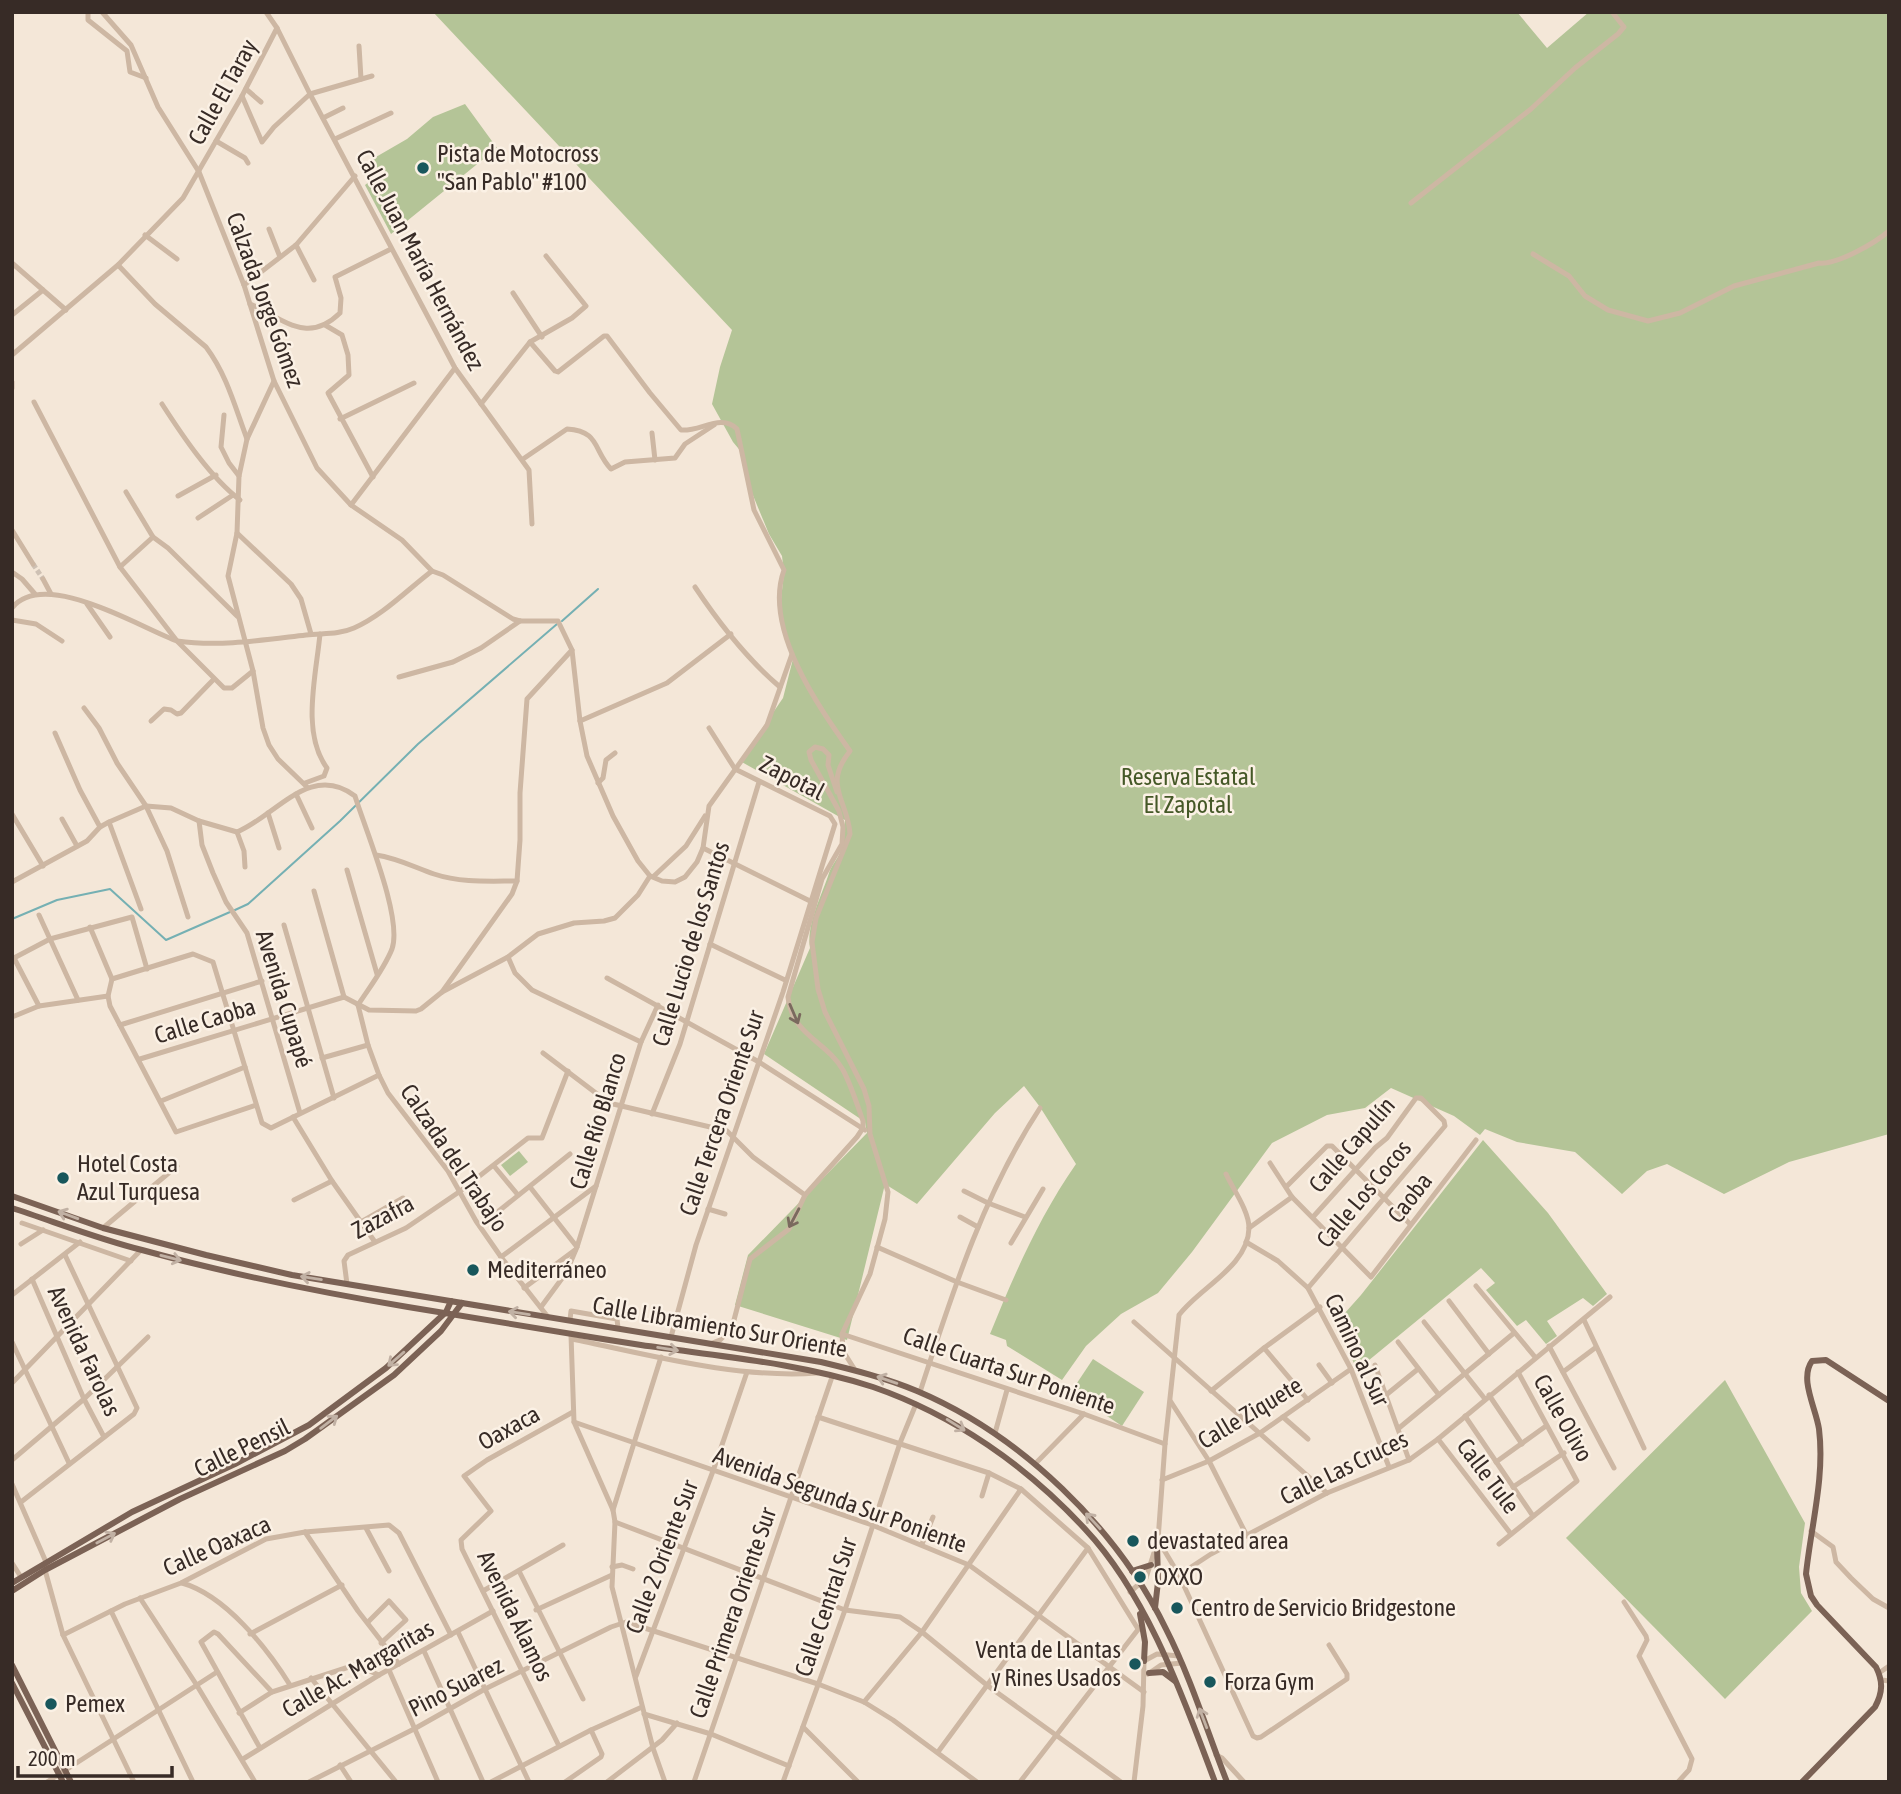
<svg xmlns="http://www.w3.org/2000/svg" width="1901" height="1794" font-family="'Asap Condensed',sans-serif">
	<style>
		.green { fill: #b4c497 }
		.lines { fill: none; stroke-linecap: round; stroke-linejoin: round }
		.stream { stroke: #75b0b3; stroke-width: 2 }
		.minor-tunnel { stroke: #cec1b4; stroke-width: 5; stroke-dasharray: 5 2.5; stroke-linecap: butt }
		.minor { stroke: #cdb7a3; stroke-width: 5 }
		.major { stroke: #7b6255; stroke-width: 6 }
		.oneway { stroke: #7a6a5e }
		.oneway2 { stroke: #c1b1a4 }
		.poi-dot { fill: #18575c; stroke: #fbf1e5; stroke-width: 2.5 }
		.labels { text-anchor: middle; stroke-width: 5; stroke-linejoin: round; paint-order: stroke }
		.street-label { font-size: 24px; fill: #372b26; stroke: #fbf1e5 }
		.poi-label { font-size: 24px; fill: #372b26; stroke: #fbf1e5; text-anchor: start }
		.park-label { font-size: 24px; fill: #455827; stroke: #fbf1e5 }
	</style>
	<rect width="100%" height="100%" fill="#f4e7d8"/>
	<g class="green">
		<path d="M433 12H1517L1547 48 1589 12H1889V1134L1789 1162 1724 1194 1667 1164 1647 1171 1622 1194 1575 1152 1517 1142 1485 1129 1480 1135 1454 1116 1391 1088 1365 1108 1327 1115 1272 1143 1192 1252 1158 1293 1121 1314 1086 1346 1062 1380 1007 1346 1006 1340 990 1334C1014 1275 1039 1217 1076 1164L1040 1107 1024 1086 995 1113 917 1204 885 1184 847 1340 735 1305 748 1255 867 1133 865 1122 764 1054 810 948C806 925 822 895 829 873 831 866 837 860 840 853 843 843 844 830 845 820L740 761 783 698 793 659 779 616 784 573 782 556 769 534 752 493 743 454 733 442 712 404 720 367 732 330Z"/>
		<path d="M465 104 497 148 391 234 365 185 378 175 369 161 407 139 433 117Z"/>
		<path d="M1483 1140 1548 1213 1607 1294 1593 1306 1583 1298 1547 1321 1557 1336 1546 1344 1526 1320 1517 1326 1486 1290 1495 1283 1481 1268 1357 1370 1336 1323 1361 1295Z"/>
		<path d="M519 1151 528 1162 510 1176 501 1165Z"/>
		<path d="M1093 1359 1144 1392 1122 1426 1071 1392Z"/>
		<path d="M1725 1380 1805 1523 1799 1567 1801 1593 1812 1611 1725 1699 1566 1538Z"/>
	</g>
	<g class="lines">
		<g class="stream">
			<path d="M562 621 598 589"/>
			<path d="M235 910 248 904 340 821 418 744 557 624"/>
			<path d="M12 919 57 900 110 889 166 940 230 912"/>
		</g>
		<path class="minor-tunnel" d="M33 564 43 579"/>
		<g class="minor">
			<path d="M88 12V20L127 51 130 72 146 78"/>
			<path d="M102 12 131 45 158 107 199 172 244 285 274 381 317 468 351 505 402 540 432 571"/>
			<path d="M266 12 277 28 310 94 455 368 529 470 532 524"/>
			<path d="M359 46 361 79"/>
			<path d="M246 89 261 102"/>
			<path d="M242 96 262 142 274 127 310 94 372 76"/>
			<path d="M323 118 343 108"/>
			<path d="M335 139 391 113"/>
			<path d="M216 141 245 158 248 163"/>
			<path d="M1411 203 1531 109 1575 68 1618 34 1624 27 1612 12"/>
			<path d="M269 229 280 257"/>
			<path d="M145 235 177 259"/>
			<path d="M296 245 314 280"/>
			<path d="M1533 254 1569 276 1585 296 1608 310 1648 321 1680 313 1734 286 1819 263C1837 265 1875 243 1889 231"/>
			<path d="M12 263 66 310"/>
			<path d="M118 265 155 304 206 347C227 375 235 407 247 439"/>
			<path d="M244 285 296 245 355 176"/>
			<path d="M513 293 542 337"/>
			<path d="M250 304C284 319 307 345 340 313L341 298 335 277 391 249"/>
			<path d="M12 315 43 290"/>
			<path d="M325 325 342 335 348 355 349 375 328 393 373 477"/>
			<path d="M530 342 555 371 558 372 604 336H607L650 393 681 430C700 432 721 413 737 429L754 510 784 570C763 628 818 706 850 751 822 786 848 800 850 834L816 918 812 942 818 989 825 1012 864 1089 869 1106 870 1134 888 1192 885 1219 870 1274 842 1334 843 1351 855 1370"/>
			<path d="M12 355 118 265 183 198 242 96 277 28"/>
			<path d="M274 381 247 439 239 476 237 533 228 576 253 671 263 728 269 745 278 759 307 787"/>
			<path d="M12 382V388"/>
			<path d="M34 402 120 567 177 641 224 688H232L253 671"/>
			<path d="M162 404C182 435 210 477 240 500"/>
			<path d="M481 404 530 342 572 318 586 306 546 256"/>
			<path d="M224 415 221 447 229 463 239 476"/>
			<path d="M340 419 414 383"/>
			<path d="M652 433 655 460"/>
			<path d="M523 459 567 429C600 431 593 450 611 469L625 462 675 458 685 444 714 425"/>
			<path d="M126 492 153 537 168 548 237 616"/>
			<path d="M178 496 216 475"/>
			<path d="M351 505 455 368"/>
			<path d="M198 518 233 495"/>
			<path d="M12 530 33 564"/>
			<path d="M237 533 291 584 301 599 311 634"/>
			<path d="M120 567 153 537"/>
			<path d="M12 572 22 579 35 594"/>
			<path d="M43 579 51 594"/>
			<path d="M695 587C719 623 747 659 780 687"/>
			<path d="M87 604 110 637"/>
			<path d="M12 608C44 568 139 627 177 641 220 647 263 640 306 635 323 633 338 635 354 628 382 616 407 590 432 571L443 575 513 619 520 621H558L572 650 580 721 587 756 613 816 638 861 650 876"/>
			<path d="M12 620 36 624 62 641"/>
			<path d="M399 677 453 662 481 648 520 621"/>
			<path d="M84 708 99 728 117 763 146 806 167 851 188 917"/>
			<path d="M151 721 164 709 171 710 177 714 181 713 214 679"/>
			<path d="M580 721 667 683 731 634"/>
			<path d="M55 733 80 790 100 827"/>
			<path d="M305 783 324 776 327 768C301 733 316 676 320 634"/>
			<path d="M598 783 603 778 606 760 615 753"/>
			<path d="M296 794 312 828"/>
			<path d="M268 813 279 848"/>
			<path d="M12 814 43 866"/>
			<path d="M62 819 77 846"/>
			<path d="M199 821 202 845 213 873 226 902 247 933 300 1113"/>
			<path d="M109 822 141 909"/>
			<path d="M237 832 244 851 245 867"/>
			<path d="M703 848 810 901"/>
			<path d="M376 855C397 858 414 867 434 874 461 883 489 881 517 881"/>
			<path d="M347 870 377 974"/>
			<path d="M650 876 662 881 675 882 685 877 697 862 703 848 709 806 767 725 792 654"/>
			<path d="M654 876 686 846 705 816"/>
			<path d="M12 882 87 841 100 827 109 822 146 806 171 808 199 821 237 832C276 816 310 762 355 796 365 829 403 918 392 949 384 969 369 988 358 1005"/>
			<path d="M314 891 344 997"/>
			<path d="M39 915 78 1000"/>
			<path d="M284 925 334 1098"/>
			<path d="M90 927 112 979"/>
			<path d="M710 944 785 980"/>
			<path d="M508 957 515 973 532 990 641 1042"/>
			<path d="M14 958 39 1006"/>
			<path d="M12 959 50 939 132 917 147 969"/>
			<path d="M607 978 759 1062 865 1130"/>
			<path d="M442 992 512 894 517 881 520 840V793L527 699 572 650"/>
			<path d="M358 1005 368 1045 379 1075 388 1093 448 1171 476 1221 501 1257 548 1317"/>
			<path d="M12 1017 39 1006 108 996"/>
			<path d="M120 1025 262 981"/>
			<path d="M543 1053 609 1103 727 1131 753 1157 805 1195"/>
			<path d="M322 1058 368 1045"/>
			<path d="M140 1059 344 997 369 1010 416 1011 421 1009 442 992 508 957 538 934 574 923 604 921 615 918 638 895 650 876"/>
			<path d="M161 1101 245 1067"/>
			<path d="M256 1105 176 1132 110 1006 108 996 112 979 193 954 213 962 262 1123 271 1128 379 1075"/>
			<path d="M652 1114 680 1044 759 782"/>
			<path d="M293 1117 332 1181 375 1242"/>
			<path d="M1270 1163 1292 1197 1371 1277 1476 1140"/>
			<path d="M494 1166 518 1195"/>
			<path d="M1287 1186 1327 1146H1332L1410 1224"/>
			<path d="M530 1187 577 1247"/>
			<path d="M964 1191 988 1203 1025 1217"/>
			<path d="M294 1200 332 1181"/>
			<path d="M708 1209 725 1214"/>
			<path d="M960 1217 978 1227"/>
			<path d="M361 1222 403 1198"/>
			<path d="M22 1223 131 1261"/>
			<path d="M480 1226 570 1154"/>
			<path d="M103 1228 177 1166"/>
			<path d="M1249 1228 1292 1197"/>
			<path d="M1246 1242 1278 1261 1308 1288 1351 1369 1389 1467"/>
			<path d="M1011 1243 1043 1189"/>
			<path d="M21 1244 43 1230"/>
			<path d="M877 1247 957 1282 1006 1300"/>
			<path d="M501 1257 596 1186"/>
			<path d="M32 1279 84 1399 104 1437"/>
			<path d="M347 1284 344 1261 348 1255 406 1228 459 1192 528 1138H542L568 1071"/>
			<path d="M1476 1286 1535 1357"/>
			<path d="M524 1288 575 1250"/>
			<path d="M1308 1288 1445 1126 1444 1121 1421 1098H1416L1387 1138 1375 1148 1313 1217"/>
			<path d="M12 1295 80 1242"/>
			<path d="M1449 1301 1489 1354"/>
			<path d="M541 1307 566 1273 577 1247 641 1042 658 1005"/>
			<path d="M570 1320 571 1311 617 1319 618 1328"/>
			<path d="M1584 1320 1644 1448"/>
			<path d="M1134 1322 1327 1493"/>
			<path d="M1424 1322 1485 1399"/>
			<path d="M842 1334 1084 1414 1165 1444"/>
			<path d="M571 1335 574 1422 613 1510 615 1522 612 1587 653 1748 665 1782"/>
			<path d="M671 1337 696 1245 783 992 835 824 830 816 735 769 709 728"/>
			<path d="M572 1339C650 1355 738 1379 817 1373"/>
			<path d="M12 1342 69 1463"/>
			<path d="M1398 1342 1439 1395"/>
			<path d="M710 1344 720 1340 727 1333 734 1320 750 1259 789 1229 805 1195 857 1137 863 1128V1121C857 1104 851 1085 843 1070 826 1041 792 1035 788 997L822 879 842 844 843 827 839 811 811 760 809 752 815 747 823 749 829 755 828 765 837 792"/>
			<path d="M1549 1346 1614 1468"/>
			<path d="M1264 1348 1308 1400"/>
			<path d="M1319 1365 1332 1383"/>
			<path d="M1375 1365 1409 1460"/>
			<path d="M1563 1372 1595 1348"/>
			<path d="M12 1383 141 1250"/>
			<path d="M1211 1391 1264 1348 1320 1307"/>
			<path d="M920 1392C952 1294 983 1195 1040 1108"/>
			<path d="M1386 1395 1418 1369"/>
			<path d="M1489 1395 1522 1444"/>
			<path d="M1171 1402 1209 1461 1247 1536"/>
			<path d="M1465 1416 1533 1516"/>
			<path d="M818 1417 989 1473 1021 1489 1088 1548 1138 1629"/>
			<path d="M1283 1417 1308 1439"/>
			<path d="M574 1422 872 1525 969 1565 1144 1692"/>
			<path d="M1399 1428 1514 1333"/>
			<path d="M995 1433 1007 1390"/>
			<path d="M1438 1439 1511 1534"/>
			<path d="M12 1460 84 1399 148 1337"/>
			<path d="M1496 1462 1546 1426"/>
			<path d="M1035 1464 1084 1414"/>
			<path d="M1162 1480 1209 1461 1260 1433 1351 1369"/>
			<path d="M12 1484 46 1562 45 1570 63 1635 134 1782"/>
			<path d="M1513 1487 1564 1453"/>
			<path d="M982 1496 989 1473"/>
			<path d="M21 1502 134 1414 137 1408 65 1255"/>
			<path d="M613 1510 661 1357"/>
			<path d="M615 1522 845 1610 900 1617 922 1632 988 1686 1121 1782"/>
			<path d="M366 1528 389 1571"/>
			<path d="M1811 1531 1833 1547 1836 1562 1851 1578 1873 1599 1889 1608"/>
			<path d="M305 1532 358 1611 399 1664"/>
			<path d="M1158 1540 1179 1575 1253 1736 1257 1738 1261 1737 1347 1679V1674L1329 1645"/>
			<path d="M922 1544 933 1517"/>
			<path d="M1499 1544 1577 1481 1518 1372"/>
			<path d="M12 1563 21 1577"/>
			<path d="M612 1567 622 1565 633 1569"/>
			<path d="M519 1571 583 1699"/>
			<path d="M1179 1575 1211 1554 1327 1493 1409 1460 1438 1439 1610 1297"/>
			<path d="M182 1583C225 1595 267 1648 290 1685"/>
			<path d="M483 1591 563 1545"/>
			<path d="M1130 1592 1146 1578 1158 1540 1165 1444 1179 1315C1200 1287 1248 1267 1249 1228 1249 1211 1233 1189 1226 1174"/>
			<path d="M140 1598 196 1684 255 1782"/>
			<path d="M1624 1602 1646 1636 1647 1640 1639 1656 1692 1759 1689 1770 1678 1782"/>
			<path d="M536 1610 612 1575"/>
			<path d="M111 1611 193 1782"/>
			<path d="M368 1622 389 1601 406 1620 381 1643"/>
			<path d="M458 1632 529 1782"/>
			<path d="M250 1634 342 1585"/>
			<path d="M63 1635 125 1604 181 1583 266 1539 305 1532 389 1525 399 1533 451 1635"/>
			<path d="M424 1651 483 1782"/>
			<path d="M389 1670 438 1782"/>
			<path d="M1879 1673 1889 1666"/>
			<path d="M1148 1674 1161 1665 1182 1663"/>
			<path d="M636 1676 713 1471 747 1372"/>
			<path d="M311 1678 396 1782"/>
			<path d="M1882 1680 1889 1681"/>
			<path d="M864 1702 922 1632 1021 1489"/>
			<path d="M239 1713 272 1692 355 1665 379 1675"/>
			<path d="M644 1714 711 1734 789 1766"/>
			<path d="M803 1727 858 1782"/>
			<path d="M559 1746 462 1549 461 1540 491 1511 464 1476 487 1460 573 1412"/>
			<path d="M260 1748 201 1642 214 1632 218 1634 272 1692"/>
			<path d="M938 1752 1088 1548"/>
			<path d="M1216 1755 1222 1758 1244 1782"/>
			<path d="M243 1759 379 1675 493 1611"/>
			<path d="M340 1765 351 1782"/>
			<path d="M47 1782 217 1672"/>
			<path d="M309 1782 414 1729 485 1689 611 1627 626 1622 818 1684 864 1702 893 1720 977 1782"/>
			<path d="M491 1782 591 1730 642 1707"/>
			<path d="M565 1782 601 1757 602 1754 591 1730"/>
			<path d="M607 1782 662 1740 677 1723"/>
			<path d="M694 1782 832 1377"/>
			<path d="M783 1782 845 1610 900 1443 916 1404"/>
			<path d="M1020 1782 1140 1627"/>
			<path d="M1134 1782 1143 1706 1144 1661 1157 1654 1179 1656"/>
		</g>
		<g class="major">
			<path d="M12 1196 103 1228 206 1255 292 1275 821 1362C854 1370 886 1378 917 1391 1021 1435 1117 1528 1166 1629 1191 1678 1207 1731 1227 1782"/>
			<path d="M12 1208C55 1222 98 1239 142 1250 229 1274 318 1292 408 1307 485 1319 563 1333 641 1345 716 1356 801 1363 873 1387 954 1415 1027 1466 1085 1529 1148 1596 1183 1697 1215 1782"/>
			<path d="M1132 1571 1151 1565"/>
			<path d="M12 1583 132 1512 235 1464 309 1425 386 1368 446 1312 451 1301"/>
			<path d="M12 1591 45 1570 180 1499 285 1451 305 1439 394 1375 441 1331 462 1303"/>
			<path d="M1155 1608 1158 1582 1157 1544"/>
			<path d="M1140 1614 1145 1642 1144 1661"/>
			<path d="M12 1665 71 1782"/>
			<path d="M1149 1673 1163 1672 1175 1681"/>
			<path d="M12 1683 63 1782"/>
			<path d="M1802 1782 1875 1707C1883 1692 1883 1681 1876 1667L1817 1605 1811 1596 1806 1574C1811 1526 1825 1477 1819 1429 1816 1408 1799 1379 1812 1361L1826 1360 1889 1401"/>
		</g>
	</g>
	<defs><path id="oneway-shaft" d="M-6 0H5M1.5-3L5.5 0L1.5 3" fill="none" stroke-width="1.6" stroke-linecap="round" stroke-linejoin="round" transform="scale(1.75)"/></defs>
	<g class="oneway">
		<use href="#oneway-shaft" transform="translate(794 1014) rotate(67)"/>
		<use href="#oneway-shaft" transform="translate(794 1218) rotate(118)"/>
	</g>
	<g class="oneway2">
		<use href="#oneway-shaft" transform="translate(68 1215) rotate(-160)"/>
		<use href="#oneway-shaft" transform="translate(171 1258) rotate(14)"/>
		<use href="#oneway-shaft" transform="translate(311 1278) rotate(-171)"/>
		<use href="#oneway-shaft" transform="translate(519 1313) rotate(-171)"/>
		<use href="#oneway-shaft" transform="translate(668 1349) rotate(9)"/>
		<use href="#oneway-shaft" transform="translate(396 1359) rotate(139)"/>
		<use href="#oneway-shaft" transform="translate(887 1380) rotate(-161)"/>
		<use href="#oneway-shaft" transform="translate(329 1422) rotate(-37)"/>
		<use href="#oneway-shaft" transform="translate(956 1425) rotate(32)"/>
		<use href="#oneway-shaft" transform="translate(1093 1521) rotate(-133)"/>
		<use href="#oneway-shaft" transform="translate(106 1538) rotate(-28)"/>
		<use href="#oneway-shaft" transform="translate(1203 1718) rotate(-111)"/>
	</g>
	<g class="poi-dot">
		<circle cx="423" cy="168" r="7"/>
		<circle cx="63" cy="1178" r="7"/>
		<circle cx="473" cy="1270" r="7"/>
		<circle cx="1133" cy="1541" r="7"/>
		<circle cx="1140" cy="1577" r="7"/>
		<circle cx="1177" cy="1608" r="7"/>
		<circle cx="1135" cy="1664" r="7"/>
		<circle cx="1210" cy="1682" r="7"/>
		<circle cx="51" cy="1704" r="7"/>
	</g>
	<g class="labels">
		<g class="street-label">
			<text transform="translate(223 92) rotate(-61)" y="8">Calle El Taray</text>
			<text transform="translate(420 260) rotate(62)" y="8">Calle Juan María Hernández</text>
			<text transform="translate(265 300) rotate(70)" y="8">Calzada Jorge Gómez</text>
			<text transform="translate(792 778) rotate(27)" y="8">Zapotal</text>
			<text transform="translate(691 944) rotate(-73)" y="8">Calle Lucio de los Santos</text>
			<text transform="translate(284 999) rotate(73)" y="8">Avenida Cupapé</text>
			<text transform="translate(205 1021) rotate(-17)" y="8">Calle Caoba</text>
			<text transform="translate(722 1113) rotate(-71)" y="8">Calle Tercera Oriente Sur</text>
			<text transform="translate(598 1121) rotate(-73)" y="8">Calle Río Blanco</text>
			<text transform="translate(1352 1145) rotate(-49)" y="8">Calle Capulín</text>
			<text transform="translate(454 1158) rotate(56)" y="8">Calzada del Trabajo</text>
			<text transform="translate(1364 1194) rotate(-50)" y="8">Calle Los Cocos</text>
			<text transform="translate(1410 1198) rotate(-52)" y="8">Caoba</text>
			<text transform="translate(383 1217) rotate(-28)" y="8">Zazafra</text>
			<text transform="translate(720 1327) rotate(10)" y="8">Calle Libramiento Sur Oriente</text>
			<text transform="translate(1357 1350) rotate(65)" y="8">Camino al Sur</text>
			<text transform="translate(84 1351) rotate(65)" y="8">Avenida Farolas</text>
			<text transform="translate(1009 1371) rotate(19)" y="8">Calle Cuarta Sur Poniente</text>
			<text transform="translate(1250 1413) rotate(-31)" y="8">Calle Ziquete</text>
			<text transform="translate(1563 1418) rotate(61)" y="8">Calle Olivo</text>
			<text transform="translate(509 1428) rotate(-29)" y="8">Oaxaca</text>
			<text transform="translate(242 1448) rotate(-26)" y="8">Calle Pensil</text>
			<text transform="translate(1344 1468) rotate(-26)" y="8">Calle Las Cruces</text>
			<text transform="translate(1488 1476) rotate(53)" y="8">Calle Tule</text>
			<text transform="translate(840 1500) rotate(20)" y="8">Avenida Segunda Sur Poniente</text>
			<text transform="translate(217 1546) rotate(-24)" y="8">Calle Oaxaca</text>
			<text transform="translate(662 1557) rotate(-69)" y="8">Calle 2 Oriente Sur</text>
			<text transform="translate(826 1607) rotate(-71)" y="8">Calle Central Sur</text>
			<text transform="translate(733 1613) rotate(-71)" y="8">Calle Primera Oriente Sur</text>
			<text transform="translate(515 1616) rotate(64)" y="8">Avenida Álamos</text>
			<text transform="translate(358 1669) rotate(-30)" y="8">Calle Ac. Margaritas</text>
			<text transform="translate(456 1687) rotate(-27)" y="8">Pino Suarez</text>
		</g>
		<g class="poi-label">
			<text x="437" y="162">Pista de Motocross<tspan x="437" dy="28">"San Pablo" #100</tspan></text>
			<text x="77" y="1172">Hotel Costa<tspan x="77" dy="28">Azul Turquesa</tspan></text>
			<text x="487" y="1278">Mediterráneo</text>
			<text x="1147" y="1549">devastated area</text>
			<text x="1154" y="1585">OXXO</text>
			<text x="1191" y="1616">Centro de Servicio Bridgestone</text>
			<text x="1121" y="1658" text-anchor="end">Venta de Llantas<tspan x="1121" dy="28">y Rines Usados</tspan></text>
			<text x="1224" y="1690">Forza Gym</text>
			<text x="65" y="1712">Pemex</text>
		</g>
		<g class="park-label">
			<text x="1188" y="785">Reserva Estatal<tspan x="1188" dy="28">El Zapotal</tspan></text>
		</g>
	</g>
	<rect width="1901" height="1794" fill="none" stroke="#372b26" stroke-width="28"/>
	<path d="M18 1766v10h154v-10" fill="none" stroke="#372b26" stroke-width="3.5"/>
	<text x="28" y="1766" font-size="21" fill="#372b26" stroke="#fbf1e5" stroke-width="5" paint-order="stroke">200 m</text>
</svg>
